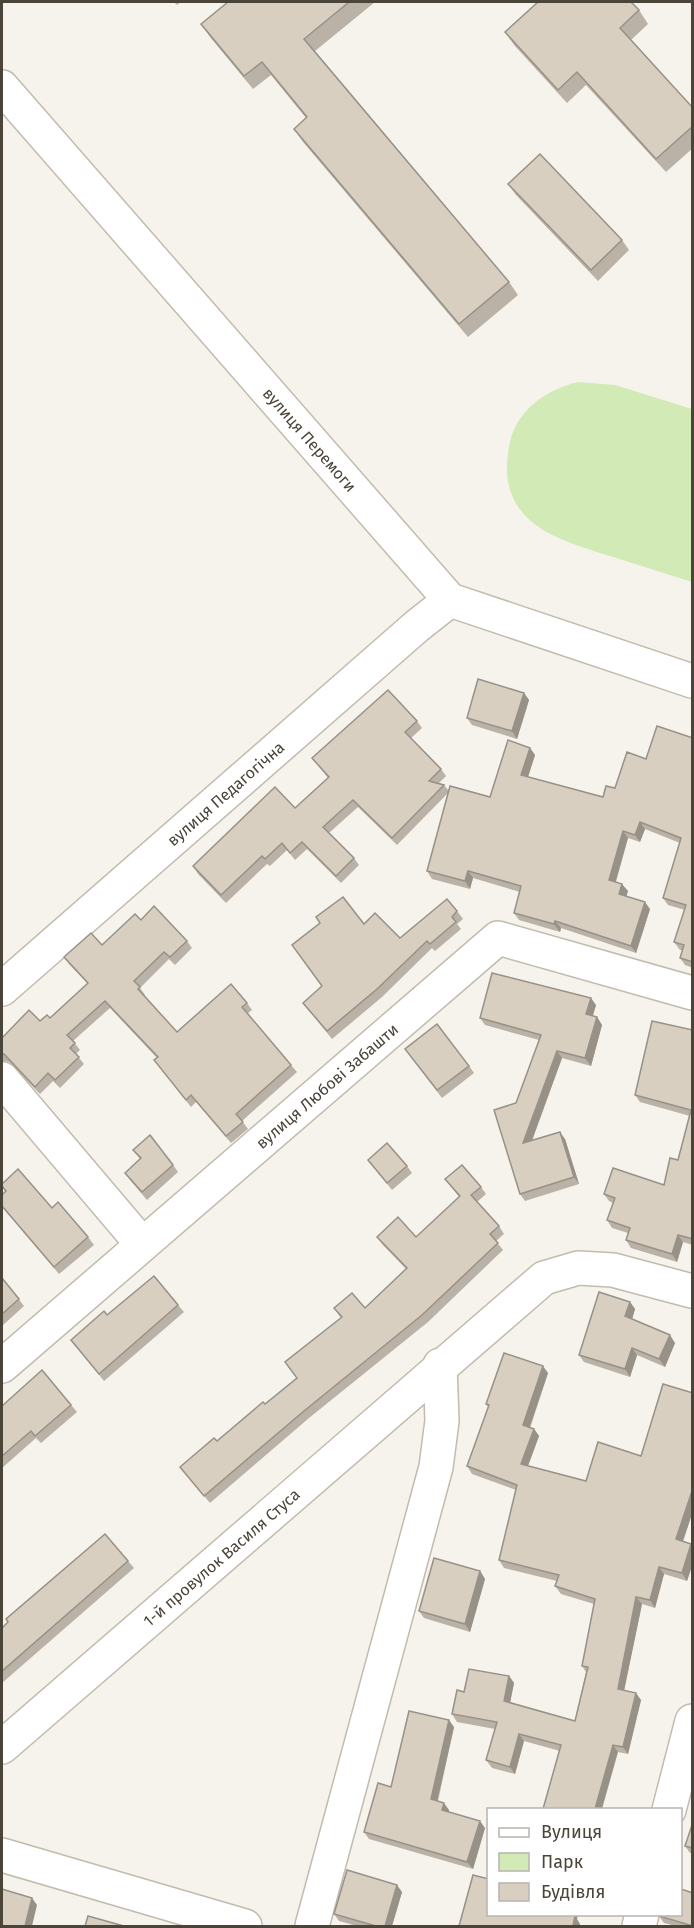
<svg xmlns="http://www.w3.org/2000/svg" width="694" height="1928" font-family="'Fira Sans',sans-serif">
	<style>
		.green { fill: #d2eab5 }
		.lines { fill: none; stroke-linecap: round; stroke-linejoin: round }
		.minor-casing { stroke: #c2bbae; stroke-width: 36 }
		.minor { stroke: #fff; stroke-width: 33 }
		.wall { fill: #bab2a6 }
		.shaded-wall { fill: #979187 }
		.building { fill: #d8cfc1; stroke: #979187; stroke-width: 1.5 }
		.labels { text-anchor: middle; stroke-width: 4.5; stroke-linejoin: round; paint-order: stroke }
		.street-label { font-size: 16px; fill: #4b4439; stroke: #fff }
	</style>
	<rect width="100%" height="100%" fill="#f6f3ec"/>
	<path class="green" d="M578 382 615 385 692 409V582C665 573 637 565 610 556 550 538 493 519 510 442 518 408 547 390 578 382Z"/>
	<g class="lines">
		<g class="minor-casing">
			<g id="minor">
				<path id="s1" d="M2 87 450 600 692 681"/>
				<path id="s2" d="M2 989 417 626 450 600"/>
				<path d="M2 1079 142 1244"/>
				<path id="s3" d="M2 1366 498 938 692 993"/>
				<path id="s4" d="M2 1747 544 1278 578 1268 613 1270 692 1291"/>
				<path d="M669 1810 692 1721"/>
				<path d="M2 1855 245 1926"/>
				<path d="M312 1926 436 1467 442 1421 440 1365"/>
				<path d="M639 1926 642 1914"/>
			</g>
		</g>
		<use href="#minor" class="minor"/>
	</g>
	<g class="wall">
		<path d="M174 2H181L177 5Z"/>
		<path d="M228 2H375L315 51 509 282 518 295 468 337 303 142 294 129 306 118 271 75 253 89 210 37 201 24Z"/>
		<path d="M639 10 648 24 631 40 693 108V148L666 172 586 85 567 103 514 45 505 32Z"/>
		<path d="M508 184 622 240 629 250 598 281 516 195Z"/>
		<path d="M524 693 529 700 517 739 472 725 467 718Z"/>
		<path d="M417 721 422 728 411 738 441 769 446 776 439 783 444 785 449 791 490 797 530 748 535 755 528 777 603 797 615 788 646 759 693 738V968L685 965 680 958 682 950H680L674 942 685 910 668 905 663 898 680 843 645 829 640 842 628 838 616 882 628 891 626 896 650 909 636 953 561 928 560 932 519 920 514 913 520 892 473 878 470 889 432 879 427 871 448 793 397 845 358 807 329 833 354 858 359 865 341 883 307 849 295 860 287 850 270 866 267 864 226 903 198 874 193 866 295 808 328 778 312 758Z"/>
		<path d="M457 911 463 919 457 924 461 929 435 951 432 948 382 997 332 1039 303 1003 322 986 364 924 400 938Z"/>
		<path d="M141 920 187 941 192 948 175 965 169 959 140 988 145 995 144 996 177 1032 247 1003 252 1010 247 1014 291 1065 297 1072 242 1121 248 1129 231 1143 196 1102 191 1107 154 1060 157 1058 110 1008 73 1041 80 1050 76 1054 84 1064 60 1088 53 1081 40 1094 9 1062 2 1061V1038L40 1021 50 1018 88 984 69 964 64 957 102 945Z"/>
		<path d="M596 1005 593 1016 597 1017 602 1025 591 1066 562 1058 532 1141 565 1139 579 1184 525 1201 520 1194 516 1103 539 1040 485 1025 480 1018Z"/>
		<path d="M693 1030V1245L683 1242 677 1262 631 1248 626 1240 628 1233 612 1228 607 1220 613 1203 609 1201 604 1194 664 1185 678 1160 690 1116 640 1102 635 1095Z"/>
		<path d="M410 1056 469 1066 474 1073 442 1098Z"/>
		<path d="M133 1150 173 1165 178 1172 147 1200 130 1180 125 1173 140 1159Z"/>
		<path d="M368 1160 407 1166 412 1173 392 1190Z"/>
		<path d="M445 1179 481 1187 486 1194 477 1202 499 1226 504 1234 496 1241 503 1250 428 1322 309 1418 210 1503 180 1467 217 1441 265 1404 297 1378 285 1362 341 1318 334 1308H365L406 1269 382 1244 377 1237H416L459 1197Z"/>
		<path d="M2 1186 52 1208 88 1237 94 1245 59 1274 2 1207V1195L5 1191Z"/>
		<path d="M2 1278 24 1306 2 1326Z"/>
		<path d="M630 1302 635 1309 632 1319 675 1343 665 1367 637 1355 630 1377 584 1362 579 1355Z"/>
		<path d="M178 1305 184 1312 104 1381 71 1340 107 1315Z"/>
		<path d="M548 1373 530 1428 534 1429 539 1436 528 1466 586 1481 641 1456 693 1393V1511L683 1541 693 1546V1563L687 1581 664 1574 655 1608 642 1604 624 1690 641 1700 628 1754 618 1752 560 1751 524 1741 515 1774 492 1768 486 1760 495 1729 457 1722 452 1714 464 1692 509 1676 514 1683 510 1703 575 1721 586 1672 582 1666 594 1604 561 1594 555 1586 557 1581 504 1568 499 1560 516 1490 472 1474 467 1466 488 1407 486 1404Z"/>
		<path d="M71 1405 77 1412 41 1443 36 1438 2 1468V1406Z"/>
		<path d="M128 1561 134 1568 2 1683V1628Z"/>
		<path d="M480 1571 485 1579 470 1632 424 1618 419 1611Z"/>
		<path d="M454 1727 438 1801 449 1810V1812L485 1828 473 1869 369 1839 364 1832 391 1787Z"/>
		<path d="M693 1822V1854L690 1853 685 1846Z"/>
		<path d="M402 1892 392 1926H357L339 1921 334 1914Z"/>
		<path d="M659 1916 693 1926H676L664 1923Z"/>
	</g>
	<g class="shaded-wall">
		<path d="M524 693 529 700 517 739 512 731Z"/>
		<path d="M530 748 535 755 526 783 521 775Z"/>
		<path d="M640 822 645 829 640 842 635 835Z"/>
		<path d="M623 831 628 838 614 887 609 880Z"/>
		<path d="M468 871 473 878 470 889 465 881Z"/>
		<path d="M622 884 628 891 625 901 619 894Z"/>
		<path d="M645 902 650 909 636 953 631 946Z"/>
		<path d="M555 921 561 928 560 932 554 924Z"/>
		<path d="M591 998 596 1005 591 1021 586 1014Z"/>
		<path d="M597 1017 602 1025 591 1066 585 1058Z"/>
		<path d="M557 1051 562 1058 528 1151 523 1143Z"/>
		<path d="M560 1132 565 1139 579 1184 574 1177Z"/>
		<path d="M678 1235 683 1242 677 1262 672 1254Z"/>
		<path d="M630 1302 635 1309 631 1323 625 1316Z"/>
		<path d="M670 1335 675 1343 665 1367 659 1359Z"/>
		<path d="M632 1348 637 1355 630 1377 625 1369Z"/>
		<path d="M543 1366 548 1373 528 1432 523 1425Z"/>
		<path d="M534 1429 539 1436 526 1471 521 1464Z"/>
		<path d="M693 1488V1511L681 1547 676 1539Z"/>
		<path d="M691 1544 693 1546V1563L687 1581 682 1573Z"/>
		<path d="M659 1567 664 1574 655 1608 650 1600Z"/>
		<path d="M480 1571 485 1579 470 1632 465 1624Z"/>
		<path d="M636 1597 642 1604 623 1696 618 1689Z"/>
		<path d="M509 1676 514 1683 509 1708 504 1701Z"/>
		<path d="M636 1693 641 1700 628 1754 623 1747Z"/>
		<path d="M449 1720 454 1727 436 1806 431 1799Z"/>
		<path d="M519 1734 524 1741 515 1774 510 1767Z"/>
		<path d="M613 1745 618 1752 602 1809H595Z"/>
		<path d="M444 1803 449 1810 447 1818 442 1810Z"/>
		<path d="M480 1821 485 1828 473 1869 467 1862Z"/>
		<path d="M397 1885 402 1892 392 1926H385Z"/>
		<path d="M32 1898 37 1905 32 1926H25Z"/>
		<path d="M571 1914H578L577 1919 580 1924V1926H573Z"/>
	</g>
	<g class="building">
		<path d="M228 2H349L304 39 509 282 459 324 294 129 307 117 262 62 244 76 201 24Z"/>
		<path d="M538 2H631L639 10 620 28 693 108V126L656 159 577 72 558 90 505 32Z"/>
		<path d="M540 154 622 240 591 270 508 184Z"/>
		<path d="M478 679 524 693 512 731 467 718Z"/>
		<path d="M388 690 417 721 405 732 441 769 429 781 444 785 392 838 353 800 323 827 354 858 336 876 302 842 290 853 282 843 265 859 262 856 221 895 193 866 275 787 295 808 329 777 312 758Z"/>
		<path d="M657 726 693 738V962L680 958 684 945 674 942 686 905 663 898 681 838 640 822 635 835 623 831 609 880 622 884 619 894 645 902 631 946 555 921 554 924 514 913 521 886 468 871 465 881 427 871 450 786 490 797 508 740 530 748 521 775 603 797 606 786 615 788 627 752 646 759Z"/>
		<path d="M343 897 364 924 375 913 400 938 447 899 457 911 452 917 456 922 430 944 427 941 377 989 327 1031 303 1003 322 986 292 945 320 923 316 917Z"/>
		<path d="M154 906 187 941 170 957 164 952 134 981 140 987 138 989 177 1032 231 984 247 1003 242 1007 291 1065 236 1114 243 1122 226 1136 191 1095 186 1100 154 1060 158 1057 105 1001 67 1035 75 1043 70 1048 79 1057 55 1080 48 1073 35 1087 4 1054H2V1038L29 1010 40 1021 47 1015 50 1018 88 983 64 957 91 933 102 945 135 914 141 920Z"/>
		<path d="M492 973 591 998 586 1014 597 1017 585 1058 557 1051 523 1143 560 1132 574 1177 520 1194 494 1110 516 1103 541 1035 480 1018Z"/>
		<path d="M652 1021 693 1030V1239L678 1235 672 1254 626 1240 630 1228 607 1220 615 1198 604 1194 613 1168 664 1185 670 1158 678 1160 691 1110 635 1095Z"/>
		<path d="M437 1024 469 1066 437 1090 405 1049Z"/>
		<path d="M150 1135 173 1165 142 1192 125 1173 141 1158 133 1150Z"/>
		<path d="M387 1143 407 1166 387 1183 368 1160Z"/>
		<path d="M462 1165 481 1187 471 1195 499 1226 490 1234 498 1243 422 1315 304 1411 204 1496 180 1467 214 1438 217 1441 263 1402 265 1404 297 1378 285 1362 342 1317 334 1308 352 1293 365 1308 407 1268 377 1237 398 1217 416 1237 460 1196 445 1179Z"/>
		<path d="M18 1169 52 1208 58 1202 88 1237 54 1267 2 1206V1195L6 1191 2 1186V1184Z"/>
		<path d="M154 1276 178 1305 99 1374 71 1340 104 1311 107 1315Z"/>
		<path d="M2 1278 19 1299 2 1314Z"/>
		<path d="M599 1292 630 1302 625 1316 670 1335 659 1359 632 1348 625 1369 579 1355Z"/>
		<path d="M504 1353 543 1366 523 1425 534 1429 521 1464 586 1481 598 1442 641 1456 663 1384 693 1393V1488L676 1539 691 1544 682 1573 659 1567 650 1600 636 1597 618 1689 636 1693 623 1747 613 1745 595 1809H543L561 1745 519 1734 510 1767 486 1760 497 1722 452 1714 457 1690 464 1692 469 1669 509 1676 504 1701 575 1721 588 1667 582 1666 595 1599 555 1586 559 1575 499 1560 517 1485 467 1466 489 1405 486 1404Z"/>
		<path d="M42 1370 71 1405 35 1436 31 1431 2 1456V1406Z"/>
		<path d="M105 1534 128 1561 2 1671V1628L8 1622 6 1619Z"/>
		<path d="M434 1558 480 1571 465 1624 419 1611Z"/>
		<path d="M409 1711 449 1720 431 1799 444 1803 442 1810 480 1821 467 1862 364 1832 378 1783 391 1787Z"/>
		<path d="M693 1822V1848L685 1846Z"/>
		<path d="M347 1870 397 1885 385 1926H376L334 1914Z"/>
		<path d="M473 1875 489 1879V1914H571L575 1916 573 1926H459Z"/>
		<path d="M2 1889 32 1898 25 1926H2Z"/>
		<path d="M681 1889 693 1893V1926L659 1916V1914H681Z"/>
		<path d="M88 1916 124 1926H85Z"/>
	</g>
	<g class="labels">
		<g class="street-label">
			<text dy="6" stroke="none"><textPath href="#s1" startOffset="468">вулиця Перемоги</textPath></text>
			<text dy="6" stroke="none"><textPath href="#s2" startOffset="297">вулиця Педагогічна</textPath></text>
			<text dy="6" stroke="none"><textPath href="#s3" startOffset="429">вулиця Любові Забашти</textPath></text>
			<text dy="6" stroke="none"><textPath href="#s4" startOffset="290">1-й провулок Василя Стуса</textPath></text>
		</g>
	</g>
	<rect width="694" height="1928" fill="none" stroke="#4b4439" stroke-width="6"/>
	<rect x="487" y="1808" width="195" height="108" fill="#ffffff" stroke="#b7b4b0" stroke-width="1.5"/>
	<rect x="499" y="1828" width="30" height="9" fill="#ffffff" stroke="#b7b4b0" stroke-width="1.5"/>
	<text x="541" y="1838" font-size="18" fill="#4b4439">Вулиця</text>
	<rect x="499" y="1853" width="30" height="18" fill="#d2eab5" stroke="#b7b4b0" stroke-width="1.5"/>
	<text x="541" y="1868" font-size="18" fill="#4b4439">Парк</text>
	<rect x="499" y="1883" width="30" height="18" fill="#d8cfc1" stroke="#b7b4b0" stroke-width="1.5"/>
	<text x="541" y="1898" font-size="18" fill="#4b4439">Будівля</text>
</svg>
